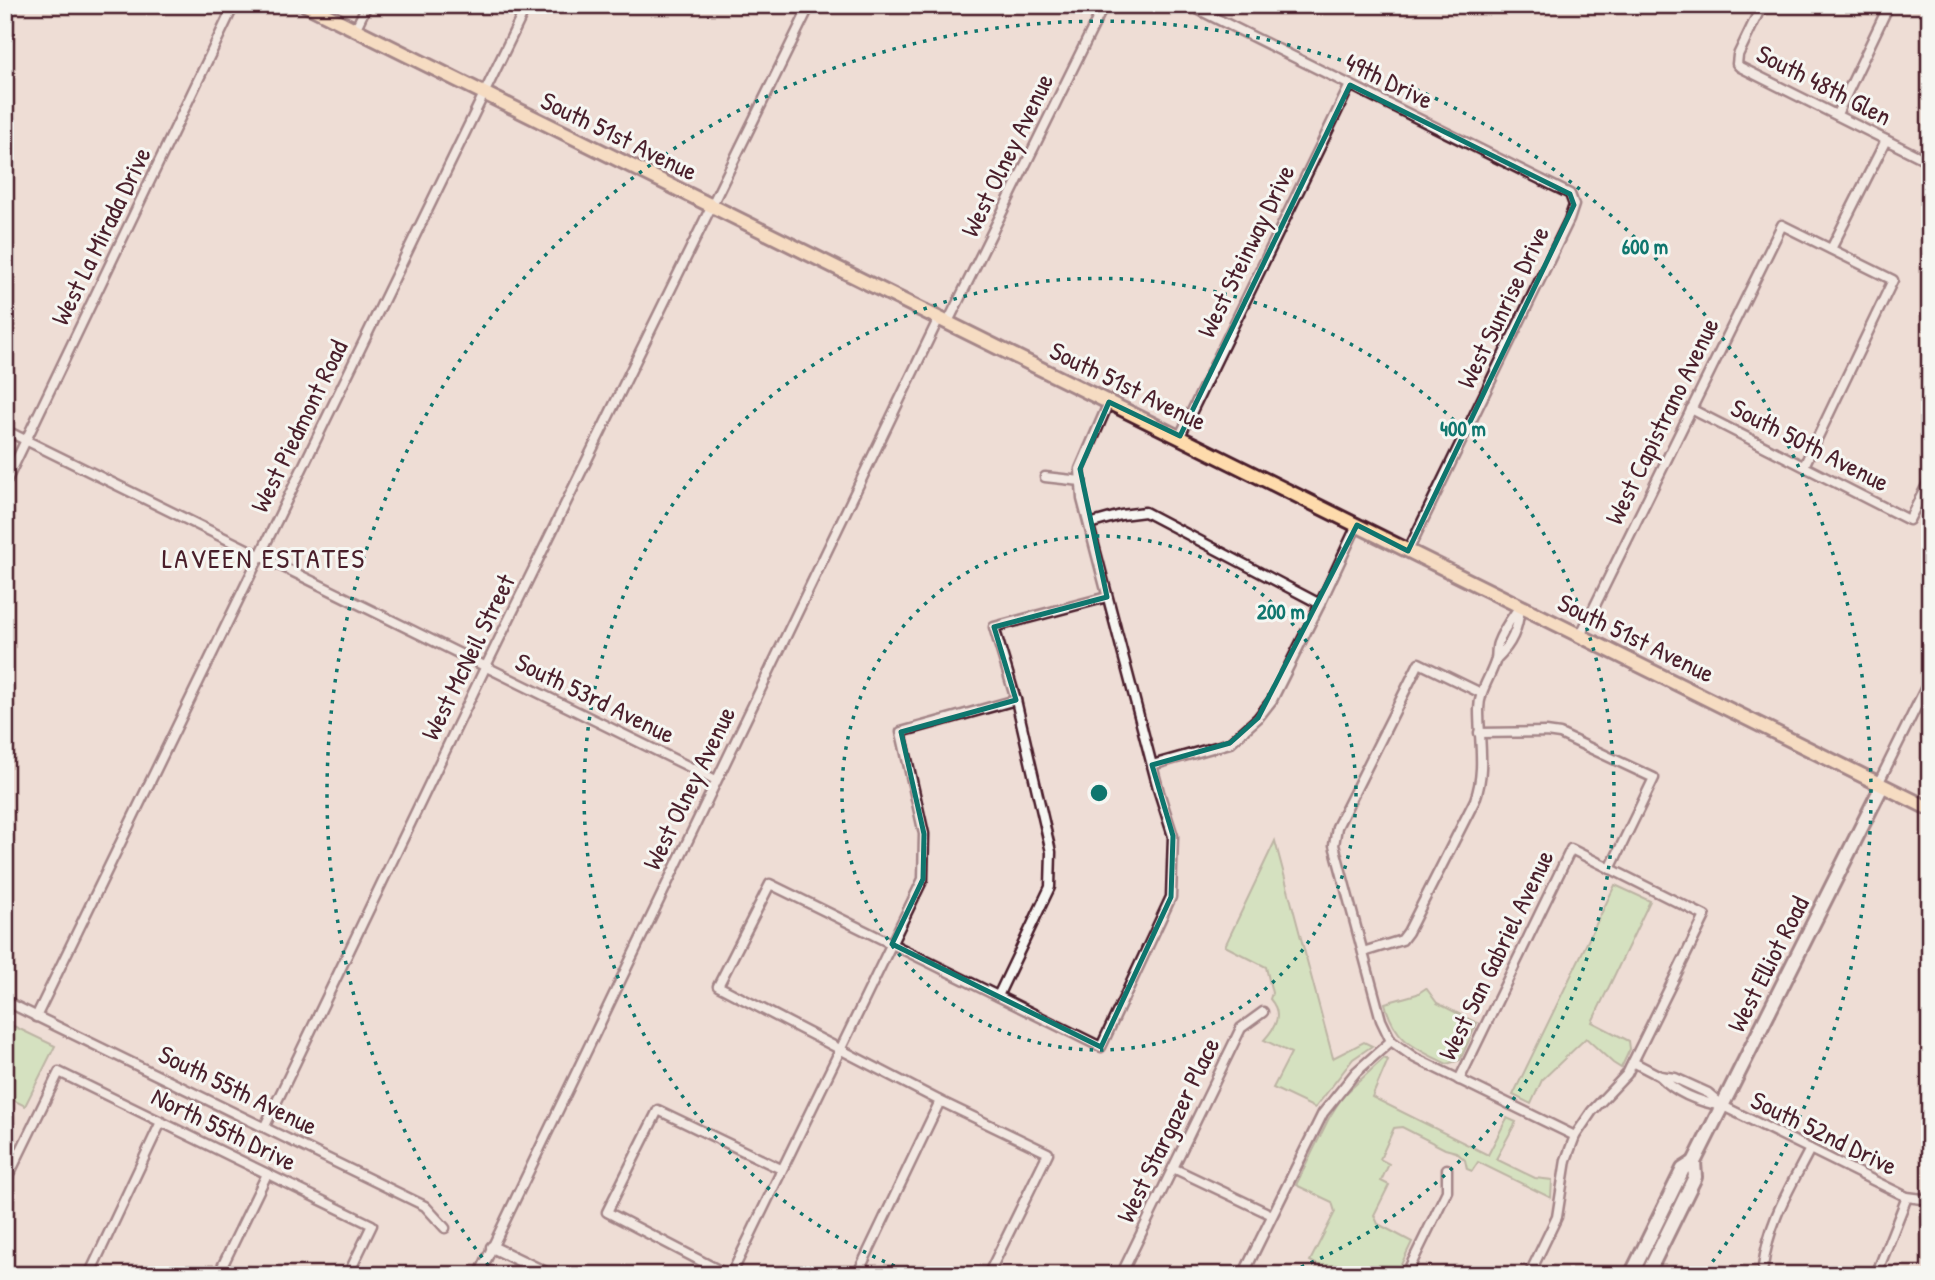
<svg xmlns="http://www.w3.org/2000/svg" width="1935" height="1280" font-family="'Patrick Hand',sans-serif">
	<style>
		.green { fill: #b7e7a6; stroke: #808368; stroke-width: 2 }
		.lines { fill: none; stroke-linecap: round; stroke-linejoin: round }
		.minor-casing { stroke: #4a1f2b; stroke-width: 13 }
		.tertiary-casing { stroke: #4a1f2b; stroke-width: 15 }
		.secondary-casing { stroke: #4a1f2b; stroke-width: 18 }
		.primary-casing { stroke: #4a1f2b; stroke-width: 18 }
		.minor { stroke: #f6f6f2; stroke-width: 8 }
		.tertiary { stroke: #f6f6f2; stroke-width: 10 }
		.secondary { stroke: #f6f6f2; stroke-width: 12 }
		.primary { stroke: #fedbac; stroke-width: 12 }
		.marked { fill: none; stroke: #0f766e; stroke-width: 5; stroke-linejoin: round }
		.ring { fill: none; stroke: #0f766e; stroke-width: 3.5; stroke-dasharray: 3.5 7 }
		.labels { text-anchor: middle; stroke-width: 6; stroke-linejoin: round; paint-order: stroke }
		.street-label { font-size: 26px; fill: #4a1f2b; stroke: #f6f6f2 }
		.neighbourhood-label { font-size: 28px; letter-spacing: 2px; fill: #4a1f2b; stroke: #f6f6f2 }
		.centre { fill: #0f766e; stroke: #f6f6f2; stroke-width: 3.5 }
		.ring-label { font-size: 21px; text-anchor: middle; font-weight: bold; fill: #0f766e; stroke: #f6f6f2; stroke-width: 6; stroke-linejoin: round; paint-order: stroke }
	</style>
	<rect width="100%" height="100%" fill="#eeddd6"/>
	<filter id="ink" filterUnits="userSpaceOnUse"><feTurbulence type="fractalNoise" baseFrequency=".0143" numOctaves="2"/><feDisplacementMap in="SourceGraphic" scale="14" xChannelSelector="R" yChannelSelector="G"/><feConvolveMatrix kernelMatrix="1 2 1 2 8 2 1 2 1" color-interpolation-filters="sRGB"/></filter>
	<g filter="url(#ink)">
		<g class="green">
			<path d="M1275 841 1333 1058 1364 1042 1372 1046 1353 1059 1315 1108 1273 1088 1291 1053 1264 1040C1276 1027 1283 1014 1270 999L1272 993 1266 967 1225 946Z"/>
			<path d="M1615 885 1650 901 1592 1022 1629 1041 1630 1049 1621 1068 1613 1063 1586 1038 1542 1080 1531 1104 1513 1095Z"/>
			<path d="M1426 988 1437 1003 1477 1023 1460 1060 1447 1064C1415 1048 1394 1041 1385 1003L1417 994Z"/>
			<path d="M5 1022 55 1046 25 1106 5 1096Z"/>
			<path d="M1384 1058 1388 1060 1372 1097 1488 1155 1507 1118 1516 1122 1496 1159 1535 1178 1552 1180 1551 1198 1478 1162 1472 1171 1467 1169 1465 1160 1456 1152 1445 1149 1402 1127 1394 1128 1380 1159 1389 1164 1381 1181 1389 1185 1374 1215 1378 1224 1412 1242 1396 1275H1337L1310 1261 1335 1212 1332 1202 1296 1185 1329 1118 1342 1097Z"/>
		</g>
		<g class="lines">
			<g class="minor-casing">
				<g id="minor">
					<path d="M1189 5 1570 194 1574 205 1569 220 1408 551"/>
					<path d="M1762 5 1738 55 1737 64 1740 67 1930 162"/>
					<path d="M355 30 367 5"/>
					<path d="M1837 114 1889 5"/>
					<path d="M1831 249 1886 140"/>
					<path d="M947 324 1104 5"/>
					<path d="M1691 409 1909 520 1930 479"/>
					<path d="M5 430 716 780"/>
					<path d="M1180 436 1350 85"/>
					<path d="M1045 477 1081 481"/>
					<path d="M5 484 234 5"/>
					<path d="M1089 524 1121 515 1145 512 1320 604 1272 700 1258 718 1230 743 1152 765"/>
					<path d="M1320 604 1357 525"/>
					<path d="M1580 636 1782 225 1893 280 1804 466"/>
					<path d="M1496 659C1512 644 1518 629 1520 607"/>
					<path d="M1481 693 1419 663 1337 827 1334 845 1381 1020 1391 1041 1415 1058 1575 1136"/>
					<path d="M1479 733 1546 732 1560 734 1654 778 1610 869"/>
					<path d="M1878 784 1930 679"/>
					<path d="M1363 952 1402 940 1408 932 1475 800C1486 770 1479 741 1479 710 1479 690 1491 677 1496 659 1497 654 1496 648 1498 643 1503 629 1512 618 1520 606"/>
					<path d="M998 996 1050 887 1051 852 1016 700 994 627 1107 597"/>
					<path d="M5 1001 425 1206 445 1228"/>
					<path d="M36 1017 527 5"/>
					<path d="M1633 1062 1660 1076 1675 1078 1708 1093 1723 1106"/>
					<path d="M1660 1076C1677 1094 1699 1102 1723 1106L1907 1197 1930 1200"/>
					<path d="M1459 1080 1571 849 1705 916 1627 1074 1592 1111 1575 1136 1566 1160 1557 1217 1529 1275"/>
					<path d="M265 1126 485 668 810 5"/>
					<path d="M1173 1168 1272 1215"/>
					<path d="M5 1183 59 1072 372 1225 348 1275"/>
					<path d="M1763 1267C1769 1220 1789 1190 1810 1149"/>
					<path d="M89 1275 161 1122"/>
					<path d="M218 1275 267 1174"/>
					<path d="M479 1275 938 320"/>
					<path d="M728 1275 607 1212 658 1110 781 1169"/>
					<path d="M731 1275 923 879 924 834 901 732 1016 700"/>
					<path d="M857 1275 940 1101"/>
					<path d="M988 1275 1048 1153 940 1101 718 986 770 884 1101 1047 1171 897 1173 836 1159 792 1082 499 1080 469 1109 402"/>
					<path d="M1121 1275 1241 1028 1263 1012"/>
					<path d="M1243 1275 1323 1113 1356 1072 1391 1041"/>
					<path d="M1406 1275 1447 1191V1169"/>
					<path d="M1887 1275 1878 1270 1907 1197"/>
				</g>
			</g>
			<g class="tertiary-casing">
				<path id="tertiary" d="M492 1247 550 1275"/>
			</g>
			<g class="secondary-casing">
				<g id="secondary">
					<path d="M1631 1275 1683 1169 1694 1162"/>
					<path d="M1647 1275 1695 1177 1694 1162 1882 786"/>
				</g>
			</g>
			<g class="primary-casing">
				<path id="primary" d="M306 5 1930 809"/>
			</g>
			<use href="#minor" class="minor"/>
			<use href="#tertiary" class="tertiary"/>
			<use href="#secondary" class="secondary"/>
			<use href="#primary" class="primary"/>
		</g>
	</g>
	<path d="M0 0H1935V1280H0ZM1350 85 1570 194 1574 205 1408 551 1357 525 1258 718 1230 743 1152 765 1173 836 1171 897 1101 1047 892 944 923 879 924 834 901 732 1016 700 994 627 1107 597 1080 469 1109 402 1180 436Z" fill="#eeddd6" fill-opacity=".55" fill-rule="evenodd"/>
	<path class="marked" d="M1350 85 1570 194 1574 205 1408 551 1357 525 1258 718 1230 743 1152 765 1173 836 1171 897 1101 1047 892 944 923 879 924 834 901 732 1016 700 994 627 1107 597 1080 469 1109 402 1180 436Z"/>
	<g class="ring">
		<circle cx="1099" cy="793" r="257"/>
		<path d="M914 1274A515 515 0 1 1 1284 1274"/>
		<path d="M495 1274A772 772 0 1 1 1703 1274"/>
	</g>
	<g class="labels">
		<g class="street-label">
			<text transform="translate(1389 81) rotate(26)" y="9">49th Drive</text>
			<text transform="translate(1824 85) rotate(27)" y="9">South 48th Glen</text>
			<text transform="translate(619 136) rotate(26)" y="9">South 51st Avenue</text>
			<text transform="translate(1007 155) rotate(-64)" y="9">West Olney Avenue</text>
			<text transform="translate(101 236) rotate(-64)" y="9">West La Mirada Drive</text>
			<text transform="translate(1246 251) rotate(-64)" y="9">West Steinway Drive</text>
			<text transform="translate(1503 307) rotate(-64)" y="9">West Sunrise Drive</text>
			<text transform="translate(1128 386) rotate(26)" y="9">South 51st Avenue</text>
			<text transform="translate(1662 421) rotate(-64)" y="9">West Capistrano Avenue</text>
			<text transform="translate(299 426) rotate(-64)" y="9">West Piedmont Road</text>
			<text transform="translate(1810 445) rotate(27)" y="9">South 50th Avenue</text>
			<text transform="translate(1636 638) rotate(26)" y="9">South 51st Avenue</text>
			<text transform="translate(468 657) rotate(-64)" y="9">West McNeil Street</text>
			<text transform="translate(595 698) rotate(26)" y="9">South 53rd Avenue</text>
			<text transform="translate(689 788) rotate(-64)" y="9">West Olney Avenue</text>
			<text transform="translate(1496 955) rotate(-64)" y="9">West San Gabriel Avenue</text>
			<text transform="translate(1768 964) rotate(-63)" y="9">West Elliot Road</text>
			<text transform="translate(238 1090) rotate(26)" y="9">South 55th Avenue</text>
			<text transform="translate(224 1129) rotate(26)" y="9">North 55th Drive</text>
			<text transform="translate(1168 1130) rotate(-64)" y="9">West Stargazer Place</text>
			<text transform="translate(1824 1133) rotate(26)" y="9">South 52nd Drive</text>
		</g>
		<g class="neighbourhood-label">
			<text x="264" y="568">LAVEEN ESTATES</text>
		</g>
	</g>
	<circle cx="1099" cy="793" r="10" class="centre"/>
	<g class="ring-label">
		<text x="1645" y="254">600 m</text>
		<text x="1463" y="436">400 m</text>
		<text x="1281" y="619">200 m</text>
	</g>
	<rect width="1935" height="1280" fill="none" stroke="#f6f6f2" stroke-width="28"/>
	<rect x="14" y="14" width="1907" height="1252" fill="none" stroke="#4a1f2b" stroke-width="2.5" filter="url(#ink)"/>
</svg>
